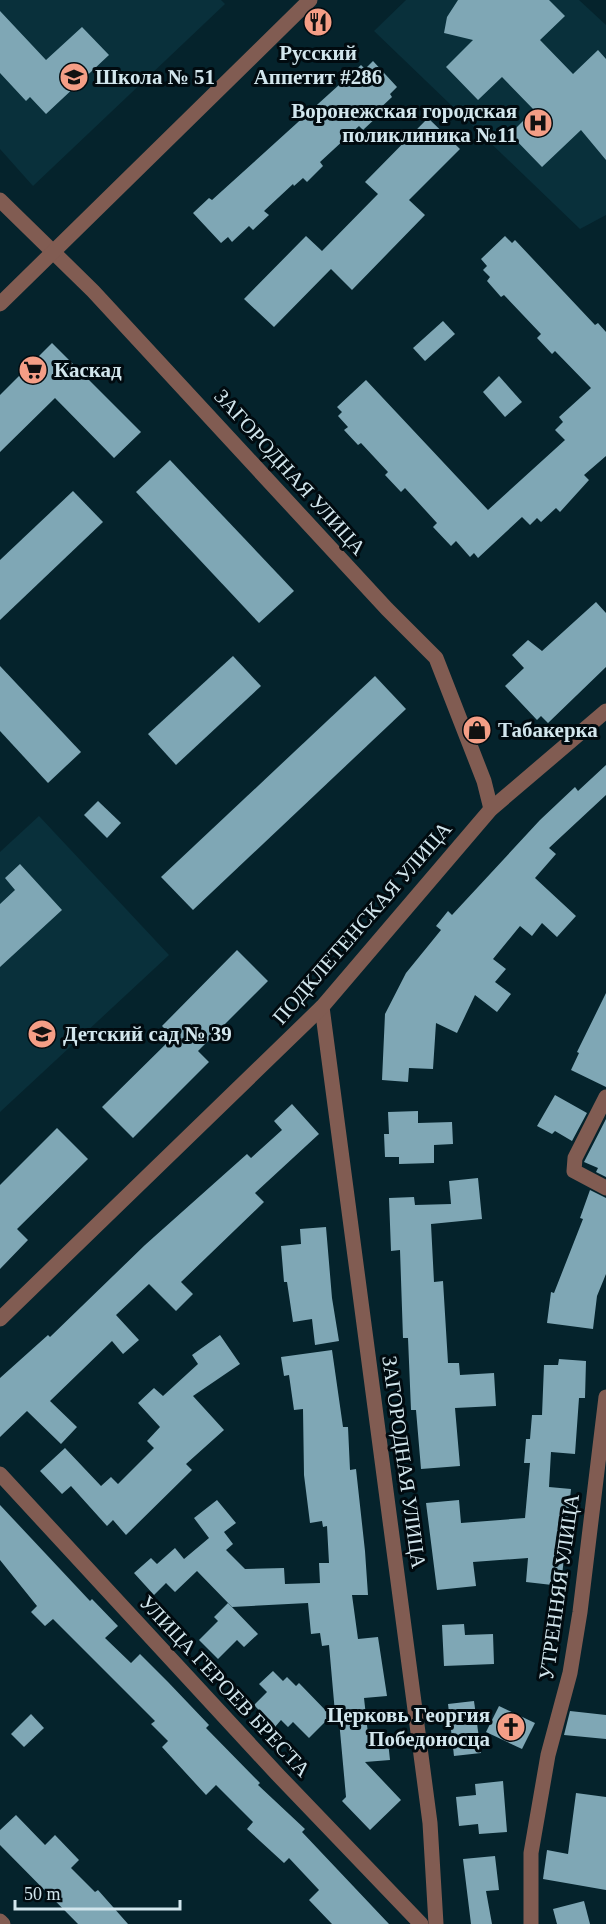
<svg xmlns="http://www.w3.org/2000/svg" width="606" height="1924" font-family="Georgia,serif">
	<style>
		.built { fill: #09303b }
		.building { fill: #7fa7b5 }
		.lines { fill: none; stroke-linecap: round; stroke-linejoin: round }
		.minor { stroke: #815c52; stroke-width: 15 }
		.tertiary { stroke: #815c52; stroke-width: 15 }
		.labels { text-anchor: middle; stroke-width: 6; stroke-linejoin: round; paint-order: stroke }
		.poi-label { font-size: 21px; font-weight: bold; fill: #d2e6ed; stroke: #010b10; text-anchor: start }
		.street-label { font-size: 21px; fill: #d2e6ed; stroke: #010b10 }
	</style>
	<rect width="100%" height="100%" fill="#05232c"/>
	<g class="built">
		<path d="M0 0H221L225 4 33 186 0 149Z"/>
		<path d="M406 0H579L606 25V215L580 229 374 31Z"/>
		<path d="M39 816 169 955 0 1112V852Z"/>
	</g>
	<g class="building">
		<path d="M458 0H549L565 16 540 40 573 74 598 50 606 59V160L581 130 542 167 510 134 534 110 502 77 478 100 446 67 473 40 444 33 447 17Z"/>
		<path d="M0 11 46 60 82 27 109 55 46 114 30 97 26 101 0 73Z"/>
		<path d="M373 61 397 87 390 94 392 97 376 112 379 115 363 130 359 126 320 162 323 166 307 182 303 178 294 186 293 184 264 211 269 215 253 230 249 226 232 242 228 237 221 243 193 213 209 198 212 200 361 65 365 69Z"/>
		<path d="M428 118 460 149 409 200 425 215 352 290 331 269 274 327 244 299 306 236 322 251 378 194 365 182Z"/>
		<path d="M505 236 512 243 515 240 595 325 598 323 606 332V456L584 475 589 480 560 512 556 508 541 522 537 518 530 525 522 517 478 558 474 553 470 557 456 541 451 546 433 527 437 523 405 488 401 492 385 475 388 472 361 443 358 445 344 430 348 427 338 416 342 412 337 407 366 380 488 510 565 440 555 430 563 422 559 417 591 388 555 351 552 354 537 338 541 334 504 295 501 297 487 281 490 277 483 270 487 266 481 259Z"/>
		<path d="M443 321 455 334 425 361 413 348Z"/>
		<path d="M52 343 141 432 114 458 55 398 0 452V395Z"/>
		<path d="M499 376 522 402 505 417 483 392Z"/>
		<path d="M170 460 294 591 259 623 136 492Z"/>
		<path d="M73 491 103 522 0 620V560Z"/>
		<path d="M596 602 606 613V667L548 723 541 716 537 720 505 686 524 668 512 655 528 640 542 651Z"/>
		<path d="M233 656 261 686 176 765 148 734Z"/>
		<path d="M0 666 81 752 48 783 0 731Z"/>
		<path d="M375 676 406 709 193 910 161 877Z"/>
		<path d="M606 765V795L549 848 556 854 535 878 576 916 557 937 542 923 532 936 520 926 493 959 506 969 495 982 511 994 497 1012 475 995 457 1033 436 1023 433 1069 409 1068 408 1082 382 1080 385 1014 406 973 441 930 436 926 448 911 452 915 540 820 575 787 578 791Z"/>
		<path d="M98 801 121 823 107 838 84 815Z"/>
		<path d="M20 864 62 910 0 967V904L15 890 5 878Z"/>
		<path d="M237 950 268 981 198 1051 209 1062 133 1138 102 1107 173 1037 162 1026Z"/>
		<path d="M606 993V1087L571 1070 579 1053 577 1052Z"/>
		<path d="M555 1095 587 1113 572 1141 555 1131 552 1134 537 1126Z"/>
		<path d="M292 1104 319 1134 255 1193 264 1202 181 1282 193 1294 176 1311 149 1284 116 1315 139 1340 123 1354 112 1341 50 1401 77 1427 61 1444 27 1411 0 1437V1378L48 1335 50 1337 145 1245 247 1154 251 1158 282 1130 274 1121Z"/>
		<path d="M418 1111V1123L452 1122 453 1144 434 1145V1163L399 1164V1157H385L384 1134H389L388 1112Z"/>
		<path d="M606 1119V1177L596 1172 598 1168 584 1162Z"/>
		<path d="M57 1128 88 1159 17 1229 28 1240 0 1269V1185Z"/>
		<path d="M478 1178 482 1219 431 1224 434 1282 443 1281 448 1363H459L460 1375 494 1373 496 1406 455 1408 460 1466 421 1469 416 1410H411L408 1338H403L400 1250 391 1251 389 1198 414 1197 415 1205 451 1204 449 1181Z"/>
		<path d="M590 1190 606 1198V1274L597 1296 593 1329 547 1323 551 1292 554 1293 583 1219 580 1218Z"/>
		<path d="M326 1227 332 1298 339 1341 315 1345 312 1319 293 1322 287 1282H284L281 1246 301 1244 300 1229Z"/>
		<path d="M220 1335 240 1364 193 1396 224 1430 186 1464 192 1470 126 1535 113 1520 107 1526 71 1486 62 1494 40 1471 65 1448 101 1486 111 1477 118 1484 154 1448 147 1441 160 1427 138 1403 154 1388 163 1396 198 1364 192 1355Z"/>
		<path d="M332 1350 343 1427H348L350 1470 356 1469 365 1551 368 1595H352L358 1639 378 1637 387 1696 364 1698 368 1734 387 1732 390 1760 365 1762 401 1800 370 1830 342 1801 346 1797 338 1709 335 1713 329 1645 322 1646 320 1633 311 1634 308 1603 232 1607 197 1571 175 1592 166 1583 154 1595 134 1573 151 1558 157 1564 175 1548 184 1559 209 1538 194 1518 217 1500 236 1523 224 1532 233 1544 226 1550 245 1569 284 1568 285 1584 320 1583 319 1563H329L327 1526 323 1527 322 1521 310 1523 304 1475 303 1409 294 1410 289 1375 284 1376 281 1357Z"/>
		<path d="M559 1359 586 1361 585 1398H579L575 1454 551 1452 549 1487 571 1489 561 1586 526 1582 528 1558 473 1562 476 1586 437 1590 426 1503 459 1500 461 1523 525 1518 530 1463H524L526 1439H530L532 1415H542L544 1365H558Z"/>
		<path d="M0 1505 90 1601 92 1599 118 1626 105 1638 131 1663 140 1654 168 1682 209 1725 206 1728 260 1783 258 1785 305 1829 302 1832 389 1924H332L309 1900 319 1890 289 1858 284 1863 247 1829 253 1822 216 1785 206 1795 162 1747 168 1741 151 1724 155 1721 53 1619 45 1626 31 1612 37 1606 0 1560Z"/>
		<path d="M228 1603 258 1634 244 1647 237 1640 218 1659 199 1640 218 1621 214 1617Z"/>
		<path d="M464 1624 465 1635 493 1634 494 1664 444 1666 442 1625Z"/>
		<path d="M273 1671 283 1681 287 1677 296 1686 299 1683 331 1716 309 1738 293 1722 288 1727 281 1720 275 1727 254 1705 267 1692 259 1684Z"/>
		<path d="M474 1701 481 1753 454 1756 448 1704Z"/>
		<path d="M499 1706 535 1723 522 1749 486 1732Z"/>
		<path d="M570 1711 606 1715V1739L564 1735Z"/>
		<path d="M31 1714 44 1728 24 1747 11 1734Z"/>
		<path d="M503 1781 507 1832 479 1834 478 1824 459 1826 456 1797 476 1795 475 1784Z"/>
		<path d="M576 1793 606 1797V1890L543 1879 547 1850 568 1854Z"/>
		<path d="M16 1815 45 1845 55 1835 79 1860 71 1868 95 1892 98 1890 128 1924H78L0 1845V1830Z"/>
		<path d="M495 1856 499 1890 486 1891 492 1924H471L463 1859Z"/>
		<path d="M584 1901 590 1924H557L553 1909Z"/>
	</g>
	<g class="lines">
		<g class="minor">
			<path d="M0 200 93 291 387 609 436 658 484 781 491 809"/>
			<path d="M322 1007 430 1823 436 1924"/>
			<path d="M606 1097 575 1158 574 1171 606 1188"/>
			<path d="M0 1319 322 1007 491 809 606 711"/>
			<path d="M0 1474 279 1776 421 1924"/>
			<path d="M0 1921 3 1924"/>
			<path d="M531 1924V1853L548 1755 570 1673 580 1612 606 1397"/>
		</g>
		<path class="tertiary" d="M0 304 310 0"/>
	</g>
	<defs>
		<g id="restaurant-disc" transform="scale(1.5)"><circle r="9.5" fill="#f49e86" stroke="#010b10"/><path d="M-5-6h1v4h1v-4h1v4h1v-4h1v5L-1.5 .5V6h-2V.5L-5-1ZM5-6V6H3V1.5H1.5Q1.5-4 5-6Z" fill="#111"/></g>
		<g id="school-disc" transform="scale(1.5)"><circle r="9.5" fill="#f49e86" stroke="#010b10"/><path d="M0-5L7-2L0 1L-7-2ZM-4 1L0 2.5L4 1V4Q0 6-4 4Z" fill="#111"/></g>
		<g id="hospital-disc" transform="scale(1.5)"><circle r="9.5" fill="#f49e86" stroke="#010b10"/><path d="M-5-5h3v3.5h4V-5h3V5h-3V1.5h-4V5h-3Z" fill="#111"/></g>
		<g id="supermarket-disc" transform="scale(1.5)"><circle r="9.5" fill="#f49e86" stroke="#010b10"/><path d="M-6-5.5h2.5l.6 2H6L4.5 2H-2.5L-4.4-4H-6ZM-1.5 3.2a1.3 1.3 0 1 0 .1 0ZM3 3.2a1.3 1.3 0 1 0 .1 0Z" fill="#111"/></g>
		<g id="shop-disc" transform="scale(1.5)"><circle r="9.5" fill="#f49e86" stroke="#010b10"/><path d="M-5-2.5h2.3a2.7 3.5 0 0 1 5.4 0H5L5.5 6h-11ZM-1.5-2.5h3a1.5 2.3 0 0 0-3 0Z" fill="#111"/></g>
		<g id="church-disc" transform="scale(1.5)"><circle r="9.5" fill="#f49e86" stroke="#010b10"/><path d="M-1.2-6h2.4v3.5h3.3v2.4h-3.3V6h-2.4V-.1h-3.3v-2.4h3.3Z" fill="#111"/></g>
	</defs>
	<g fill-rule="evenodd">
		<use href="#restaurant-disc" x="318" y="22"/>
		<use href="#school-disc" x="74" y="77"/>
		<use href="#hospital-disc" x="538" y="123"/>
		<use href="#supermarket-disc" x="33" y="370"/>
		<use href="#shop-disc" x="477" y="730"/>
		<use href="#school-disc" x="42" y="1034"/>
		<use href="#church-disc" x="511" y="1727"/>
	</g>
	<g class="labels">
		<g class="poi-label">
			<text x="318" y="60" text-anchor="middle">Русский<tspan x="318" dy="24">Аппетит #286</tspan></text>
			<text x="95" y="84">Школа № 51</text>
			<text x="517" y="118" text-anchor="end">Воронежская городская<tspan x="517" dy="24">поликлиника №11</tspan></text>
			<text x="54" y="377">Каскад</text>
			<text x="498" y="737">Табакерка</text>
			<text x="63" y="1041">Детский сад № 39</text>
			<text x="490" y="1722" text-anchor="end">Церковь Георгия<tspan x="490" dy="24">Победоносца</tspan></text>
		</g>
		<g class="street-label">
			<text transform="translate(290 472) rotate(48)" y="7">ЗАГОРОДНАЯ УЛИЦА</text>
			<text transform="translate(362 923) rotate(-49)" y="7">ПОДКЛЕТЕНСКАЯ УЛИЦА</text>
			<text transform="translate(404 1462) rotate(82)" y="7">ЗАГОРОДНАЯ УЛИЦА</text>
			<text transform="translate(559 1587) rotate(-82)" y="7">УТРЕННЯЯ УЛИЦА</text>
			<text transform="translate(225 1686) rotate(47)" y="7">УЛИЦА ГЕРОЕВ БРЕСТА</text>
		</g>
	</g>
	<path d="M15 1900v9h165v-9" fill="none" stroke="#d2e6ed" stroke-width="3"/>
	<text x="24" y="1900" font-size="18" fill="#d2e6ed" stroke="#010b10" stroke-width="4.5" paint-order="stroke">50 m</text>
</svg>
